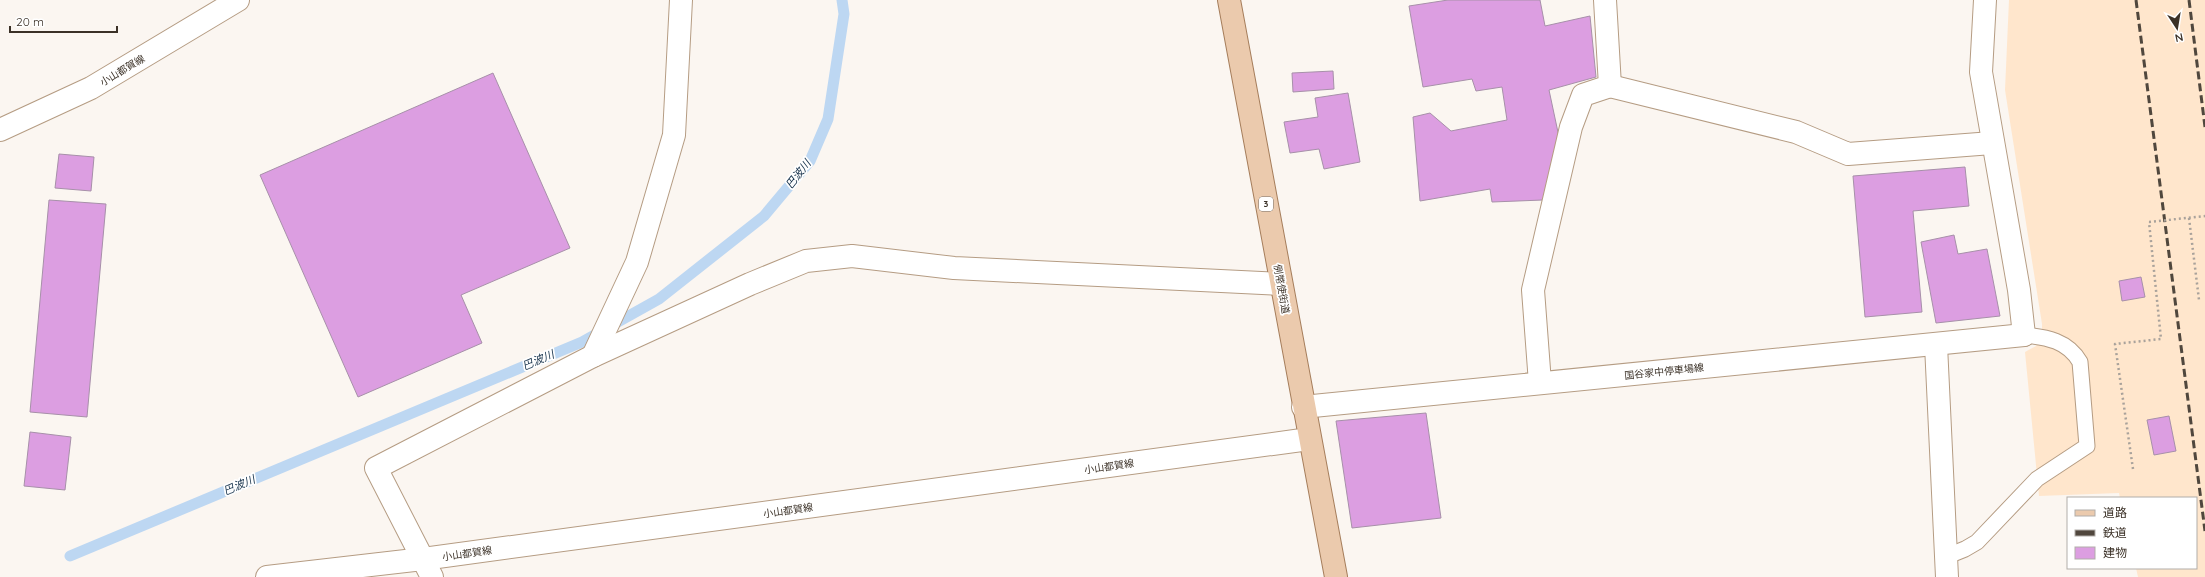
<svg xmlns="http://www.w3.org/2000/svg" width="2205" height="577" font-family="Quicksand,'Noto Sans JP',sans-serif">
	<style>
		.built { fill: #ffe6cc }
		.lines { fill: none; stroke-linecap: round; stroke-linejoin: round }
		.stream { stroke: #bdd7f2; stroke-width: 11 }
		.building { fill: #dc9ee1; stroke: #a790a9 }
		.lane-casing { stroke: #b59c83; stroke-width: 17 }
		.street-casing { stroke: #b59c83; stroke-width: 24 }
		.secondary-casing { stroke: #b59c83; stroke-width: 24 }
		.primary-casing { stroke: #a57d5b; stroke-width: 24 }
		.path { stroke: #a9a29b; stroke-width: 2.5; stroke-dasharray: 2 3; stroke-linecap: butt }
		.lane { stroke: #fff; stroke-width: 15 }
		.street { stroke: #fff; stroke-width: 22 }
		.secondary { stroke: #fff; stroke-width: 22 }
		.primary { stroke: #ebcaad; stroke-width: 22 }
		.rail { stroke: #50473d; stroke-width: 3; stroke-dasharray: 8 4; stroke-linecap: butt }
		.path-bridge { stroke: #a9a29b; stroke-width: 2.5; stroke-dasharray: 2 3; stroke-linecap: butt }
		.labels { text-anchor: middle; stroke-width: 3.5; stroke-linejoin: round; paint-order: stroke }
		.shield { fill: #fff; stroke: #766f68; stroke-width: 1 }
		.shield-label { font-size: 9px; font-weight: bold; fill: #3b3127 }
		.street-label { font-size: 10px; fill: #3b3127; stroke: #fff }
		.water-label { font-size: 11px; font-style: italic; fill: #14304a; stroke: #fff }
	</style>
	<rect width="100%" height="100%" fill="#fbf6f1"/>
	<path class="built" d="M2009 0H2205V577H2138L2136 568H2196V498H2120L2119 493 2039 496 2025 352 2036 346 2042 337V324L2005 90Z"/>
	<g class="lines">
		<path class="stream" d="M70 556 582 342 659 299 764 216 810 161 828 119 844 14 842 0"/>
	</g>
	<g class="building">
		<path d="M1448 0H1540L1545 26 1590 16 1596 77 1549 90 1559 137 1543 200 1492 202 1490 189 1420 201 1413 117 1430 113 1451 131 1507 120 1502 87 1476 91 1472 79 1423 87 1409 6Z"/>
		<path d="M1333 71 1334 89 1293 92 1292 73Z"/>
		<path d="M493 73 570 248 461 295 482 343 358 397 260 175Z"/>
		<path d="M1348 93 1360 162 1324 169 1319 149 1290 153 1284 122 1318 117 1315 98Z"/>
		<path d="M59 154 94 157 91 191 55 188Z"/>
		<path d="M1965 167 1969 206 1913 211 1922 312 1865 317 1853 176Z"/>
		<path d="M49 200 106 204 87 417 30 412Z"/>
		<path d="M1954 235 1958 254 1987 249 2000 316 1936 323 1921 242Z"/>
		<path d="M2141 277 2145 297 2122 301 2119 281Z"/>
		<path d="M1426 413 1441 518 1352 528 1336 421Z"/>
		<path d="M2169 416 2176 451 2154 455 2147 420Z"/>
		<path d="M30 432 71 437 65 490 24 486Z"/>
	</g>
	<g class="lines">
		<g class="lane-casing">
			<path id="lane" d="M1945 557 1965 549 1977 542 2037 479 2087 446 2080 362C2068 341 2047 337 2024 335"/>
		</g>
		<g class="street-casing">
			<g id="street">
				<path d="M1985 0 1981 72 2019 290 2024 335"/>
				<path d="M1610 86 1796 132 1848 154 1992 143"/>
				<path d="M1936 345 1947 577"/>
				<path d="M593 356 637 262 674 135 681 0"/>
				<path d="M1540 383 1533 290 1571 127 1583 95 1610 86 1605 0"/>
				<path d="M432 577 376 468 593 356 750 284 806 261 852 256 954 268 1281 284"/>
			</g>
		</g>
		<g class="secondary-casing">
			<g id="secondary">
				<path d="M0 130 91 88 238 0"/>
				<path d="M1303 407 2024 335"/>
				<path d="M267 577 423 559 1309 439"/>
			</g>
		</g>
		<g class="primary-casing">
			<path id="primary" d="M1229 0 1336 577"/>
		</g>
		<g class="path">
			<path d="M2189 218 2199 300"/>
			<path d="M2133 469 2115 344 2161 339 2149 222"/>
		</g>
		<use href="#lane" class="lane"/>
		<use href="#street" class="street"/>
		<use href="#secondary" class="secondary"/>
		<use href="#primary" class="primary"/>
		<g class="rail">
			<path d="M2136 0 2205 531"/>
			<path d="M2189 0 2205 127"/>
		</g>
		<path class="path-bridge" d="M2149 222 2205 216"/>
	</g>
	<g class="labels">
		<rect class="shield" x="1259" y="197" width="14" height="14" rx="3"/>
		<g class="shield-label">
			<text x="1266" y="207">3</text>
		</g>
		<g class="street-label">
			<text transform="translate(122 70) rotate(-31)" y="4">小山都賀線</text>
			<text transform="translate(1282 289) rotate(80)" y="4">例幣使街道</text>
			<text transform="translate(1664 371) rotate(-6)" y="4">国谷家中停車場線</text>
			<text transform="translate(1109 466) rotate(-8)" y="4">小山都賀線</text>
			<text transform="translate(788 510) rotate(-8)" y="4">小山都賀線</text>
			<text transform="translate(467 553) rotate(-8)" y="4">小山都賀線</text>
		</g>
		<g class="water-label">
			<text transform="translate(798 174) rotate(-52)" y="4">巴波川</text>
			<text transform="translate(538 360) rotate(-23)" y="4">巴波川</text>
			<text transform="translate(239 485) rotate(-23)" y="4">巴波川</text>
		</g>
	</g>
	<rect x="2067" y="497" width="130" height="72" fill="#ffffff" stroke="#b1ada9"/>
	<rect x="2075" y="510" width="20" height="6" fill="#ebcaad" stroke="#b1ada9"/>
	<text x="2103" y="517" font-size="12" fill="#3b3127">道路</text>
	<rect x="2075" y="530" width="20" height="6" fill="#50473d" stroke="#b1ada9"/>
	<text x="2103" y="537" font-size="12" fill="#3b3127">鉄道</text>
	<rect x="2075" y="547" width="20" height="12" fill="#dc9ee1" stroke="#b1ada9"/>
	<text x="2103" y="557" font-size="12" fill="#3b3127">建物</text>
	<g transform="translate(2177 28) rotate(168)" stroke="#ffffff" stroke-width="3" paint-order="stroke">
	<path d="M0-3L7 15L0 10L-7 15Z" fill="#3b3127"/>
	<text y="-6" font-size="11" font-weight="bold" text-anchor="middle" fill="#3b3127">N</text>
	</g>
	<path d="M10 26v6h107v-6" fill="none" stroke="#3b3127" stroke-width="2"/>
	<text x="16" y="26" font-size="12" fill="#3b3127" stroke="#ffffff" stroke-width="3" paint-order="stroke">20 m</text>
</svg>
